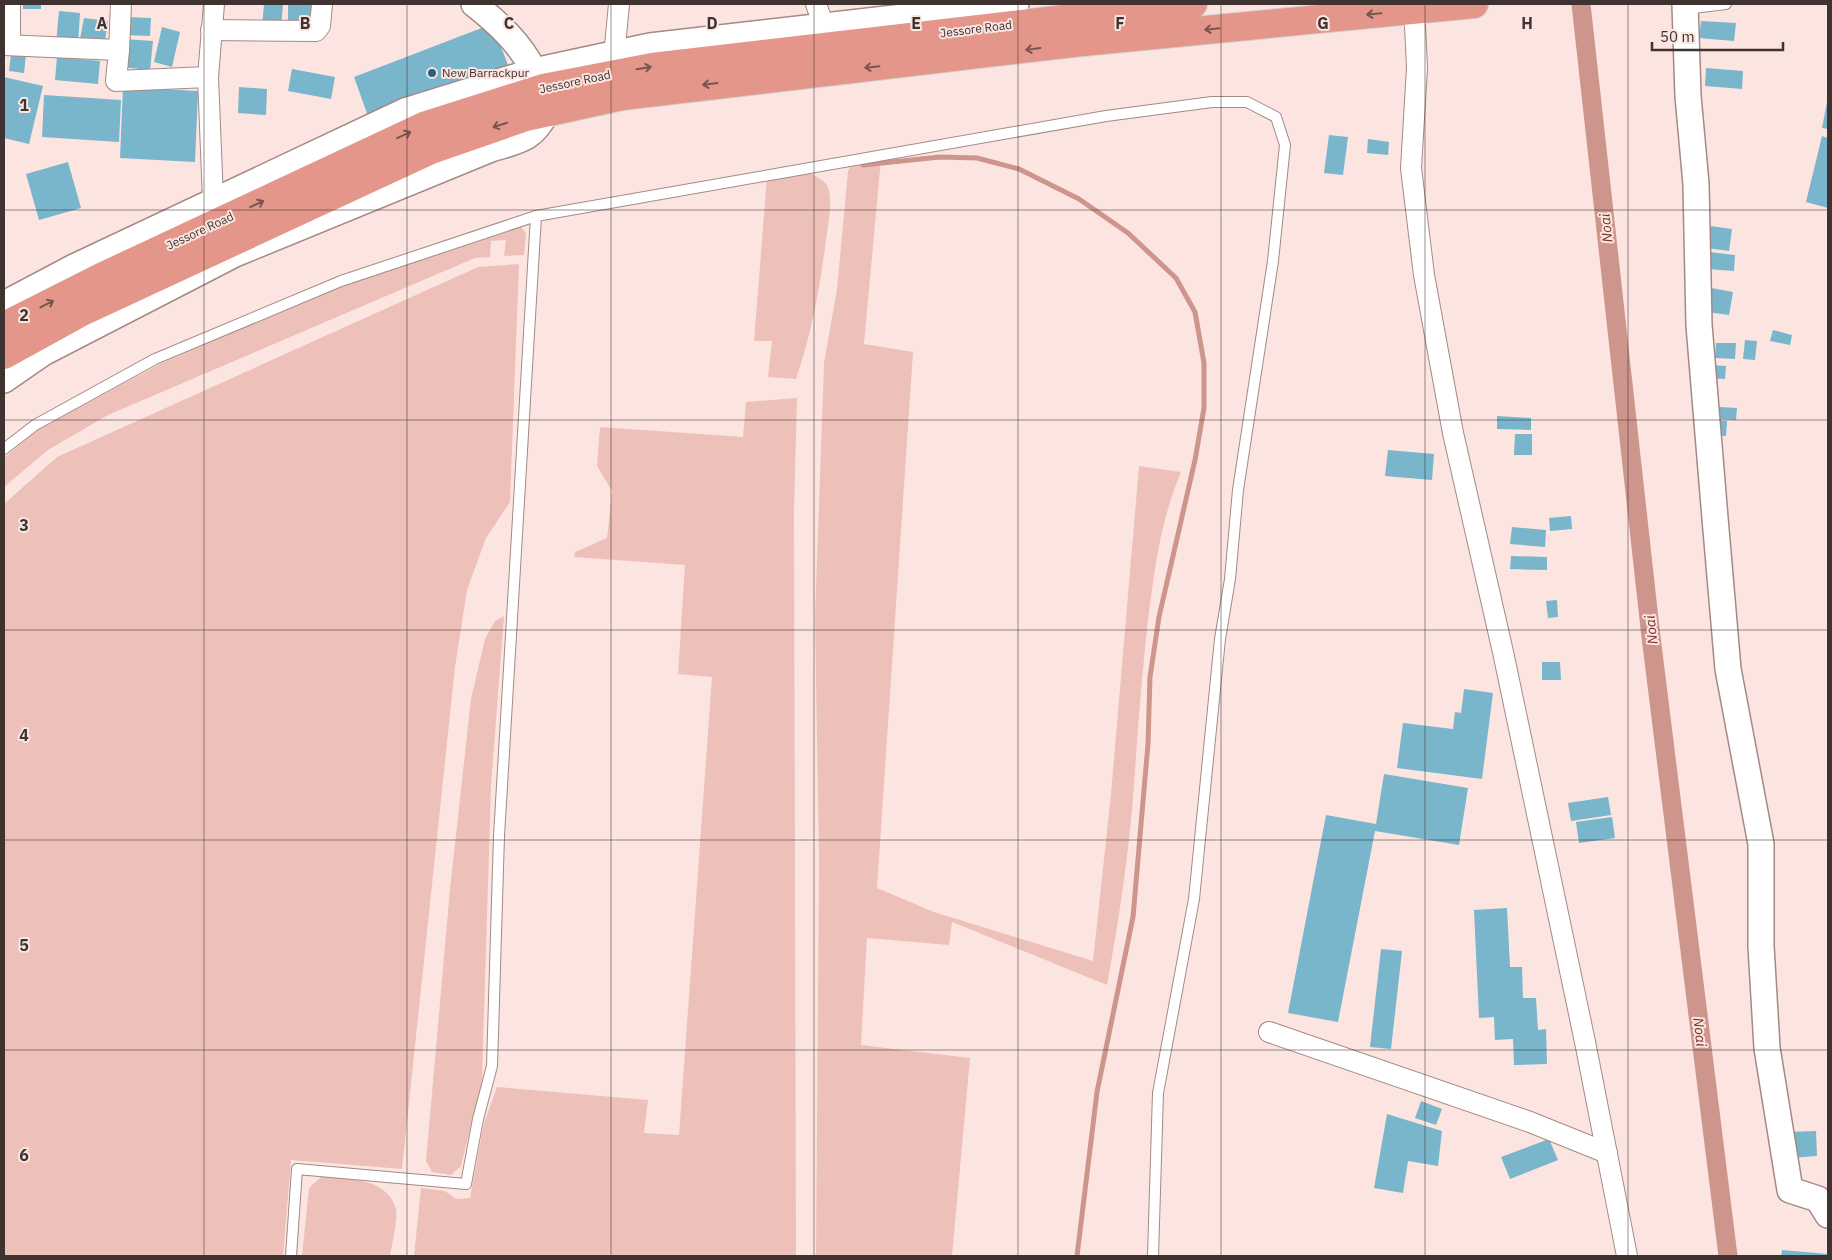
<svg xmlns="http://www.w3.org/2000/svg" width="1832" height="1260" font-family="'IBM Plex Sans',sans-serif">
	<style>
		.green { fill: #edc1ba }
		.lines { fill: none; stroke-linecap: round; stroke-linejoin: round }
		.stream { stroke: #cd958c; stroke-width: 5 }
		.canal { stroke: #cd958c; stroke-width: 19 }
		.building { fill: #79b5cb }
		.service-casing { stroke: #a48985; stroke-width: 12 }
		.minor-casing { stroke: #a48985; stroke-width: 22 }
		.tertiary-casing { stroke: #a48985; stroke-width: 28 }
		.trunk-casing { stroke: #d1cece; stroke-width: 30 }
		.service { stroke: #fff; stroke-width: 10 }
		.minor { stroke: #fff; stroke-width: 20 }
		.tertiary { stroke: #fff; stroke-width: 25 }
		.trunk { stroke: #e4968a; stroke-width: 28 }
		.oneway { stroke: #785650 }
		.grid { fill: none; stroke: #3e3331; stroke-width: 1; stroke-opacity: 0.55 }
		.poi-dot { fill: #25657a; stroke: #fce5e1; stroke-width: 2 }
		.labels { text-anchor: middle; stroke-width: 4; stroke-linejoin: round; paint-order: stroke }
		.street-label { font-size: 12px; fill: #3e3331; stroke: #fce5e1 }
		.poi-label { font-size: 12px; fill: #3e3331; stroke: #fce5e1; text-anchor: start }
		.water-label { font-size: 14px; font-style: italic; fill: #743026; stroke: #fce5e1 }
		.grid-label { font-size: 16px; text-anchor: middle; font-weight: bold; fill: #3e3331; stroke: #fce5e1; stroke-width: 4; stroke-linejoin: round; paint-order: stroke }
	</style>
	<rect width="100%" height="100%" fill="#fce5e1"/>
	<g class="green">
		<path d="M881 159 864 344 913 352 877 888 934 912 1093 961 1111 794 1139 466 1181 472C1161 521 1156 559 1149 612 1142 670 1138 727 1134 786 1129 853 1119 920 1107 985L952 922 949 945 867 938 861 1045 970 1058 952 1256H816L819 860 815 617 824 363 837 289 848 171 850 167Z"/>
		<path d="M810 173C817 177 827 181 829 190 832 206 828 224 826 240 820 287 812 333 796 379L768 377 772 341H754L767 177Z"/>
		<path d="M521 227 526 233 524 255 504 256 506 240 491 241 490 257 475 258 108 415 48 450 4 487V458L39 429 160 364 339 287Z"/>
		<path d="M519 264 510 502 486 538 467 590 455 667 402 1169 291 1160 283 1256H4V504L57 457 478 267Z"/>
		<path d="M797 398 794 510 796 1256H414L421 1188 445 1191 456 1199 470 1198 484 1123 497 1087 648 1100 644 1133 679 1135 712 677 678 674 685 565 574 557 575 552 607 538 612 491 597 466 600 427 743 437 746 402Z"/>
		<path d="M504 616 491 786 482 1080 461 1166 451 1175 432 1172 426 1161 450 889 471 699 485 639 495 621Z"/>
		<path d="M322 1176C349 1180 387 1177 396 1209 398 1219 392 1245 390 1256H302L309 1188Z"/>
	</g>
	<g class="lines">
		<path class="stream" d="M863 165 940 157 977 158 1019 169 1079 199 1128 233 1176 278 1195 312 1204 363V408L1195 460 1159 617 1150 677 1148 744 1133 917 1097 1092 1077 1256"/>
		<path class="canal" d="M1581 4 1651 637 1728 1256"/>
	</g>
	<g class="building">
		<rect x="23" y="4" width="18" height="5"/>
		<path d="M264 4H283L281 28 262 27Z"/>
		<rect x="288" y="4" width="27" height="25"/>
		<path d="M59 11 80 13 78 45 56 43Z"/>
		<path d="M126 17 151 18 150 36 125 35Z"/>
		<path d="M84 18 108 21 104 48 79 44Z"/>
		<path d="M1701 21 1736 23 1734 41 1699 38Z"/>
		<path d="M492 24 510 70 369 119 354 77Z"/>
		<path d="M162 27 180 32 172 67 154 62Z"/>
		<path d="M124 39 153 41 150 70 121 67Z"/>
		<path d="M11 53 26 54 24 73 9 71Z"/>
		<path d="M57 57 100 61 98 84 55 80Z"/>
		<path d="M1706 68 1743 71 1742 89 1705 86Z"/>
		<path d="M292 69 335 77 331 99 288 91Z"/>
		<path d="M4 77 43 86 29 144 4 138Z"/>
		<path d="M123 87 198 91 195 162 120 158Z"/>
		<path d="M239 87 267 89 266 115 238 113Z"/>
		<path d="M44 95 121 100 119 142 42 137Z"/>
		<path d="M1827 102H1828V129L1822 128Z"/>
		<path d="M1329 135 1348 137 1343 175 1324 173Z"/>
		<path d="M1822 136 1828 138V208L1806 202Z"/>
		<path d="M1368 139 1389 142 1388 155 1367 153Z"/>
		<path d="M68 162 81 208 39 220 26 174Z"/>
		<path d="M1710 226 1732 229 1729 251 1707 248Z"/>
		<path d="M1709 252 1735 255 1734 271 1707 269Z"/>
		<path d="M1711 288 1733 292 1729 315 1707 312Z"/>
		<path d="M1773 330 1792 335 1790 345 1770 341Z"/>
		<path d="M1745 340 1757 341 1755 360 1743 359Z"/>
		<path d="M1716 343H1736L1735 359 1715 358Z"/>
		<path d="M1709 365 1726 366 1725 379 1708 378Z"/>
		<path d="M1719 407 1737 408 1736 420 1718 419Z"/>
		<path d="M1497 416 1531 418V430L1497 429Z"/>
		<path d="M1711 421H1727L1726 436 1710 435Z"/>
		<path d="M1515 434H1532V455H1514Z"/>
		<path d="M1388 450 1434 454 1432 480 1385 476Z"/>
		<path d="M1571 516 1572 529 1550 531 1549 518Z"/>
		<path d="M1512 527 1546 530 1545 547 1510 544Z"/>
		<path d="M1511 556 1547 557V570L1510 569Z"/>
		<path d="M1557 600 1558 617 1548 618 1546 601Z"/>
		<path d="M1542 662H1560L1561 680H1542Z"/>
		<path d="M1464 689 1493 693 1482 779 1397 768 1403 723 1453 729 1455 712 1461 713Z"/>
		<path d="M1384 774 1468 788 1459 845 1375 831 1338 1022 1288 1013 1326 815 1376 824Z"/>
		<path d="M1608 797 1611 815 1571 821 1568 803Z"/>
		<path d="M1612 817 1615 838 1579 843 1576 822Z"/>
		<path d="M1507 908 1510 967H1522L1523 998H1536L1538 1030 1546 1029 1547 1064 1514 1065 1513 1039 1495 1040 1494 1017 1479 1018 1474 910Z"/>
		<path d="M1381 949 1402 951 1391 1049 1370 1047Z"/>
		<path d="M1421 1101 1442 1109 1436 1125 1415 1118Z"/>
		<path d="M1387 1114 1442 1131 1438 1166 1408 1161 1403 1193 1374 1188Z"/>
		<path d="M1816 1131 1817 1156 1790 1158 1788 1132Z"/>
		<path d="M1549 1139 1558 1160 1510 1179 1501 1157Z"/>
		<path d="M1782 1250 1828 1254V1256H1781Z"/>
	</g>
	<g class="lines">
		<g class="service-casing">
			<g id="service">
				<path d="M1685 9 1726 4"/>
				<path d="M4 449 35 425 155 359 341 281 536 216 1106 116 1212 102H1247L1276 117 1285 145 1273 261 1238 490 1230 579 1220 639 1194 899 1158 1093 1153 1256"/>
				<path d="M291 1256 297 1169 466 1184 478 1119 492 1066 499 836 536 216"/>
			</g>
		</g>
		<g class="minor-casing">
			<g id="minor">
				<path d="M10 4V45"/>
				<path d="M816 4 828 38"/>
				<path d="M1414 4 1417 68 1411 168 1424 275 1453 433 1503 652 1585 1042 1627 1256"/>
				<path d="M211 30 316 31 320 26 322 4"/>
				<path d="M4 45 119 50 116 81 208 77 214 4"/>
				<path d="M119 50 121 4"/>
				<path d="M613 67 619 4"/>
				<path d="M208 77 213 200"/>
				<path d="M1269 1032 1530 1122 1607 1153"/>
			</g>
		</g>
		<g class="tertiary-casing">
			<g id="tertiary">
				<path d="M474 4C498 23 520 43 534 71"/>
				<path d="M1685 4 1688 96 1696 184 1699 325 1715 518 1728 669 1761 844V946L1767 1048 1790 1190 1818 1199 1828 1215"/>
				<path d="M4 304 74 267 405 111 534 71 650 46 1016 4"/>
				<path d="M4 380 43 353 235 254 491 149C521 140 532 140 547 112"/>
			</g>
		</g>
		<g class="trunk-casing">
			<g id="trunk">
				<path d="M4 326 101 277 426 125 543 88 652 67 1193 4"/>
				<path d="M4 355 82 312 431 150 526 117 622 96 1082 42 1474 4"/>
			</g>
		</g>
		<use href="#service" class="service"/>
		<use href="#minor" class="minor"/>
		<use href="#tertiary" class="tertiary"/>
		<use href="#trunk" class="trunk"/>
	</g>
	<defs><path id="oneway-shaft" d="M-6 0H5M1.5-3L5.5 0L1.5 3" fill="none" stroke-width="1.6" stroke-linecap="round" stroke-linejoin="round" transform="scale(1.25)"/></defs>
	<g class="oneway">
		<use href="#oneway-shaft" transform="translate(1374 14) rotate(175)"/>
		<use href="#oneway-shaft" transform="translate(1212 29) rotate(174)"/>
		<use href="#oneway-shaft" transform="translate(1033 49) rotate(172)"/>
		<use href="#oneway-shaft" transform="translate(872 67) rotate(174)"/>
		<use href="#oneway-shaft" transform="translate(644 68) rotate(-10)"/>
		<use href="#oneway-shaft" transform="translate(710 84) rotate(173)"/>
		<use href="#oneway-shaft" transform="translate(500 125) rotate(162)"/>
		<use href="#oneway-shaft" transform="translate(404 135) rotate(-25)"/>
		<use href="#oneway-shaft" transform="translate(257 204) rotate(-25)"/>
		<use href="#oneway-shaft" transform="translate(47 304) rotate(-27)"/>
	</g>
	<path class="grid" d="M204 4V1256M407 4V1256M611 4V1256M814 4V1256M1018 4V1256M1221 4V1256M1425 4V1256M1628 4V1256M4 210H1828M4 420H1828M4 630H1828M4 840H1828M4 1050H1828"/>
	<circle class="poi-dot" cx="432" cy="73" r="5"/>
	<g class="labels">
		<g class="street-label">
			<text transform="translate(976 29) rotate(-7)" y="4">Jessore Road</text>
			<text transform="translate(575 82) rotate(-12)" y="4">Jessore Road</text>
			<text transform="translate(200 231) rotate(-25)" y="4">Jessore Road</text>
		</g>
		<g class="poi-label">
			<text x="442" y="77">New Barrackpur</text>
		</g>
		<g class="water-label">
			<text transform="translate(1606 228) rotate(-96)" y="5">Noai</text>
			<text transform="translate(1651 630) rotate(-97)" y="5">Noai</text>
			<text transform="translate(1700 1032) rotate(83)" y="5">Noai</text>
		</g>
	</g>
	<g class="grid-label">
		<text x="102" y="29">A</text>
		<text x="305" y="29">B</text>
		<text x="509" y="29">C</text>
		<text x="712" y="29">D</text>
		<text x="916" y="29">E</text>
		<text x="1120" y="29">F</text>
		<text x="1323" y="29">G</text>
		<text x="1527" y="29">H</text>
		<text x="24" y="111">1</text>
		<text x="24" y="321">2</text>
		<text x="24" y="531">3</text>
		<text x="24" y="741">4</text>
		<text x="24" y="951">5</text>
		<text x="24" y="1161">6</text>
	</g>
	<rect width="1832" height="1260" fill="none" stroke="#3e3331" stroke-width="10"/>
	<path d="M1652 42v8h131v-8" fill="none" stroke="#3e3331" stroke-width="2.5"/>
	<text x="1660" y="42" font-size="15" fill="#3e3331" stroke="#fce5e1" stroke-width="4" paint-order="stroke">50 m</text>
</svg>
